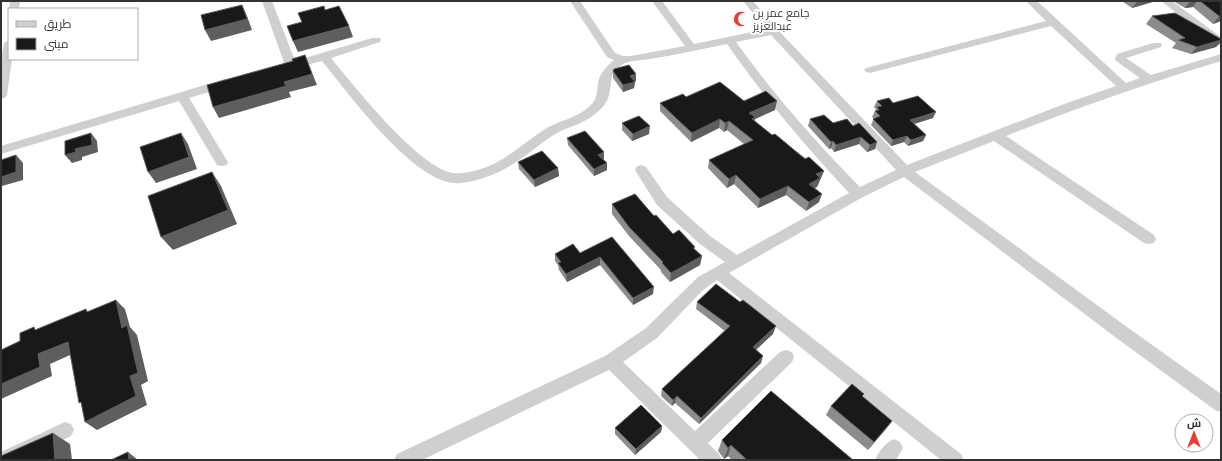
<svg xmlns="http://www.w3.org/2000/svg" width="1222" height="461" font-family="Overpass,Cairo,sans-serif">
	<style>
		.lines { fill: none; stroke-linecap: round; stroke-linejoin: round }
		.minor { fill: #cfcfcf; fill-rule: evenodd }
		.wall { fill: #8c8c8c }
		.shaded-wall { fill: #5e5e5e }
		.building { fill: #191919; stroke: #5e5e5e }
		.labels { text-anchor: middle; stroke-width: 4; stroke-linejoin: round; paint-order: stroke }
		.far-poi-label { font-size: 11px; fill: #323232; stroke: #fff; text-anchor: start }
	</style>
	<rect width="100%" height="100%" fill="#fff"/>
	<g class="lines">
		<g class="minor">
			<path d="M10 1H20L19 9H9Z"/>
			<path d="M262 1H272L295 61 372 38H380L381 40 380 42 331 58C354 86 419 168 453 173 461 174 470 172 477 170 502 164 521 145 542 131 556 121 576 119 590 106 599 98 596 90 599 79 602 71 608 65 614 60L607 57 570 1H580L615 53 623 56H631L685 46 652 1H662L694 44 766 29 743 1H753L777 29 907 165 1064 104 1116 86 1051 26 870 73 866 72 864 70 866 68 1046 21 1026 1H1037L1126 83 1140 78 1116 61 1115 59 1117 54 1153 43H1161L1162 45 1161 47 1126 58 1151 75 1221 54V61C1148 83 1077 108 1006 136L1154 235 1156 239 1154 243 1149 244 1144 243 994 141 915 172 1127 327 1221 394V412L1215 410 1115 337 904 177 863 197 729 273 961 454 964 460H941L717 280 703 290 657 338 623 362 695 431 780 352 786 350 792 352 794 357 792 362 708 443 719 454 722 460H700L609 370 422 460H394L397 454 605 356 646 328 698 277 725 262 700 244 657 205 635 170 636 167 641 165 646 167 667 197 710 236 737 255 849 193C805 146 764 97 727 44 701 49 675 55 650 59 644 60 627 61 623 64 608 73 613 81 609 95 607 103 601 110 595 114 583 125 565 127 552 136 533 149 516 165 494 174 482 179 466 184 453 183 410 178 349 94 322 61L291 69 286 68ZM771 35 896 170 860 187C815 141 773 94 736 42Z"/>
			<path d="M1161 1H1172L1221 37V45L1217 44Z"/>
			<path d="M9 40V59H12L7 95 5 98 1 99V59L4 43Z"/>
			<path d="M225 79 229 80 231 83 229 86 189 98 228 162 227 165 222 166 217 165 179 101 1 154V146Z"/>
			<path d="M65 422 71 424 74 430 71 436 23 460H1V452Z"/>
			<path d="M894 439 900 442 903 448 896 460H875C879 451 885 443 894 439Z"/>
		</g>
	</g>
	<g class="wall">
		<path d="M1122 1H1156L1132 8Z"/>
		<path d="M1173 1H1221V21L1213 24 1193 7 1185 8Z"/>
		<path d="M1152 16 1221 39V42L1216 47 1191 54 1172 48 1176 43 1146 24Z"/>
		<path d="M613 71 636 81 635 82 634 88 623 92 613 78Z"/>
		<path d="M686 97 744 101 775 110 755 119V121L772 135 824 171 817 187 815 188 819 202 806 211 786 195 758 208 734 184 727 188 708 168 709 160 744 144 727 130 724 132 719 128 691 142 660 111V103Z"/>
		<path d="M877 101 893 103 933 118 914 124 926 135 923 141 908 146 904 142 891 146 871 125 874 118 872 117 876 109 874 107Z"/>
		<path d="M810 119 833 123 853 126 877 142 875 149 867 152 859 144 834 152 831 148 829 149 808 126Z"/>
		<path d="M622 123 649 134 632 141 622 130Z"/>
		<path d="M567 138 604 159H603L607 170 594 176 568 145Z"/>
		<path d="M518 162 558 168 559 176 535 187 519 169Z"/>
		<path d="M612 204 654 216 673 234 695 247V249L702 256 700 265 670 282 661 272V270L629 236 612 214Z"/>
		<path d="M612 237 653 294 633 305 600 265 567 282 559 270 558 265 555 261V254L580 253Z"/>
		<path d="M697 302H740L773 334 756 350 761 363 699 424 675 403 672 406 661 396 662 389 725 331 696 309Z"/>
		<path d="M864 394 862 397 892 421 868 450 826 415 831 406Z"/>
		<path d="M662 426 661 432 635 455 615 434V428Z"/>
		<path d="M722 440 853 460H732L728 456 724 459 718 451Z"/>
	</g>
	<g class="shaded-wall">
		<path d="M1139 1H1156L1132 8 1137 2Z"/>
		<path d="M1190 1H1197L1193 7 1185 8Z"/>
		<path d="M242 5 247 16 252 30 211 41 205 30Z"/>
		<path d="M1219 16H1221V21L1213 24Z"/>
		<path d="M349 26 353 37 298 52 293 41Z"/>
		<path d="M1221 40V42L1216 47 1191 54 1197 47Z"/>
		<path d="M305 55 317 85 289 92 291 97 219 118 213 107 284 82Z"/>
		<path d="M636 74V81L630 83V76Z"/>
		<path d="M635 82 634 88 623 92V85Z"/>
		<path d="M777 101 775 110 755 119 753 126 749 113Z"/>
		<path d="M936 112 933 118 907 126 910 120Z"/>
		<path d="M720 119 719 128 691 142 692 133Z"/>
		<path d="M729 121 727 130 724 132 725 123Z"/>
		<path d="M650 126 649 134 632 141 633 134Z"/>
		<path d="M91 133 97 141 98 152 82 157V160L72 163 65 155 75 149Z"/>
		<path d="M181 133 188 144 197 169 156 183 148 172Z"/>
		<path d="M926 135 923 141 908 146 911 140Z"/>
		<path d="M907 136 904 142 891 146 893 140Z"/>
		<path d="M861 137 859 144 834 152 836 145Z"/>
		<path d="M833 141 831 148 829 149 831 142Z"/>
		<path d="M877 142 875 149 867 152 870 145Z"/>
		<path d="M604 152V159L598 161V155Z"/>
		<path d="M16 155 23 163V180L2 186H1V177Z"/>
		<path d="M607 163V170L594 176V169Z"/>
		<path d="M558 168 559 176 535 187 534 180Z"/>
		<path d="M824 171 817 187 806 192 809 184 816 174Z"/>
		<path d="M212 172 221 186 237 224 173 250 161 237Z"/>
		<path d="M736 175 734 184 727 188 729 179Z"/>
		<path d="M788 186 786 195 758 208 760 199Z"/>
		<path d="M822 194 819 202 806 211 809 202Z"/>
		<path d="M702 256 700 265 670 282 671 273Z"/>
		<path d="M600 257V265L567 282 566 274Z"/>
		<path d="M654 287 653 294 633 305V298Z"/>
		<path d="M116 300 125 309 130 327 137 335 148 381 141 385 147 405 97 430 85 422 130 376 122 328Z"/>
		<path d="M776 326 773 334 750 355 753 347Z"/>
		<path d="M68 342 79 351 50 364 52 376 1 399V384L38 354Z"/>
		<path d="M763 356 761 363 699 424 701 418Z"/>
		<path d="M677 396 675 403 672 406 673 400Z"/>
		<path d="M892 421 886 429 868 450 874 442Z"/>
		<path d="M662 426 661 432 635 455 636 449Z"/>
		<path d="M53 433 70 444 72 460H55Z"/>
		<path d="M731 445 728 456 724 459 728 448Z"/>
		<path d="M128 452 138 460H129Z"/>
	</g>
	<g class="building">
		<path d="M1200 1H1221V16H1219Z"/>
		<path d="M242 5 247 19 205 30 201 15Z"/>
		<path d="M324 6 325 10 339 6 349 26 293 41 287 26 302 22 298 13Z"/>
		<path d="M1175 13 1221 39V40L1197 47 1178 40 1185 38 1152 16Z"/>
		<path d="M305 55 312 74 284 82 286 86 213 107 207 85 293 61 292 59Z"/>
		<path d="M629 65 636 74 630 76 635 82 623 85 613 71 614 69Z"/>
		<path d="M720 82 744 101 766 91 777 101 749 113 755 117 752 119 772 135 775 134 805 159 809 157 824 171 816 174 820 178 809 184 822 194 809 202 788 186 760 199 736 175 729 179 709 160 753 140 729 121 725 123 720 119 692 133 660 103 683 94 686 97Z"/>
		<path d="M918 96 936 112 910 120 926 135 911 140 907 136 893 140 873 119 880 116 875 111 879 110 877 107 882 106 877 101 889 98 893 103Z"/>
		<path d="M824 115 833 123 847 119 853 126 859 123 877 142 870 145 861 137 836 145 833 141 831 142 810 119Z"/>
		<path d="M639 116 650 126 633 134 622 123Z"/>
		<path d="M585 131 604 152 598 155 607 163 594 169 567 138Z"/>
		<path d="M91 133 92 145 75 149 76 152 65 155V141Z"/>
		<path d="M181 133 189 157 148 172 140 147Z"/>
		<path d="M542 151 558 168 534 180 518 162Z"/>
		<path d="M16 155V172L1 177V160Z"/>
		<path d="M212 172 228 210 161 237 148 196Z"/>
		<path d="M635 194 654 216 656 215 673 234 679 230 695 247 693 248 702 256 671 273 662 263 663 262 629 227 612 204Z"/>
		<path d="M612 237 654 287 633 298 600 257 566 274 558 263 561 262 555 254 573 244 580 253Z"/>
		<path d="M716 284 740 302 743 300 776 326 753 347 763 356 701 418 677 396 673 400 662 389 730 326 697 302Z"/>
		<path d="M116 300 122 328 127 325 138 373 130 376 136 396 85 422 81 402 79 403 68 342 38 354 40 367 1 384V350L20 341V333L34 327 35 330 86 309 87 312Z"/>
		<path d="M852 384 864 394 862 396 892 421 874 442 831 406Z"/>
		<path d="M771 391 853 460H747L731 445 728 448 722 440Z"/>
		<path d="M641 405 662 426 636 449 615 428Z"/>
		<path d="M53 433 55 460H1V456Z"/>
		<path d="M128 452 129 460H111Z"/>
	</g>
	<defs>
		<g id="mosque-bare" transform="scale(1.2)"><path d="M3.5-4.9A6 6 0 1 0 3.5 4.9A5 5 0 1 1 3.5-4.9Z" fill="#e93e34" stroke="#fff" stroke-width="2.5" paint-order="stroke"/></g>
	</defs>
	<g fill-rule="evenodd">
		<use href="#mosque-bare" x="741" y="19"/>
	</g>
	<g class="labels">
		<g class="far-poi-label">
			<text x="753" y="17">جامع عمر بن<tspan x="753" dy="13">عبدالعزيز</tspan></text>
		</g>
	</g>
	<rect width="1222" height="461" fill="none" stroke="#323232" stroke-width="4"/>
	<rect x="8" y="8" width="130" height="52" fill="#ffffff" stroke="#adadad"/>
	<rect x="16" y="21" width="20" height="6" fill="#cfcfcf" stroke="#adadad"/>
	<text x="44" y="28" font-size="12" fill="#323232">طريق</text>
	<rect x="16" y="38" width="20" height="12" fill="#191919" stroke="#adadad"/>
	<text x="44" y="48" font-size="12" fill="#323232">مبنى</text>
	<g transform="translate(1194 433)"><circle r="19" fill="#ffffff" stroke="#adadad"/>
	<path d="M0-3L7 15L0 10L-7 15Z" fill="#e93e34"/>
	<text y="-6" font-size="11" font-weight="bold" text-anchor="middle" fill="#323232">ش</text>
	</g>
</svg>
